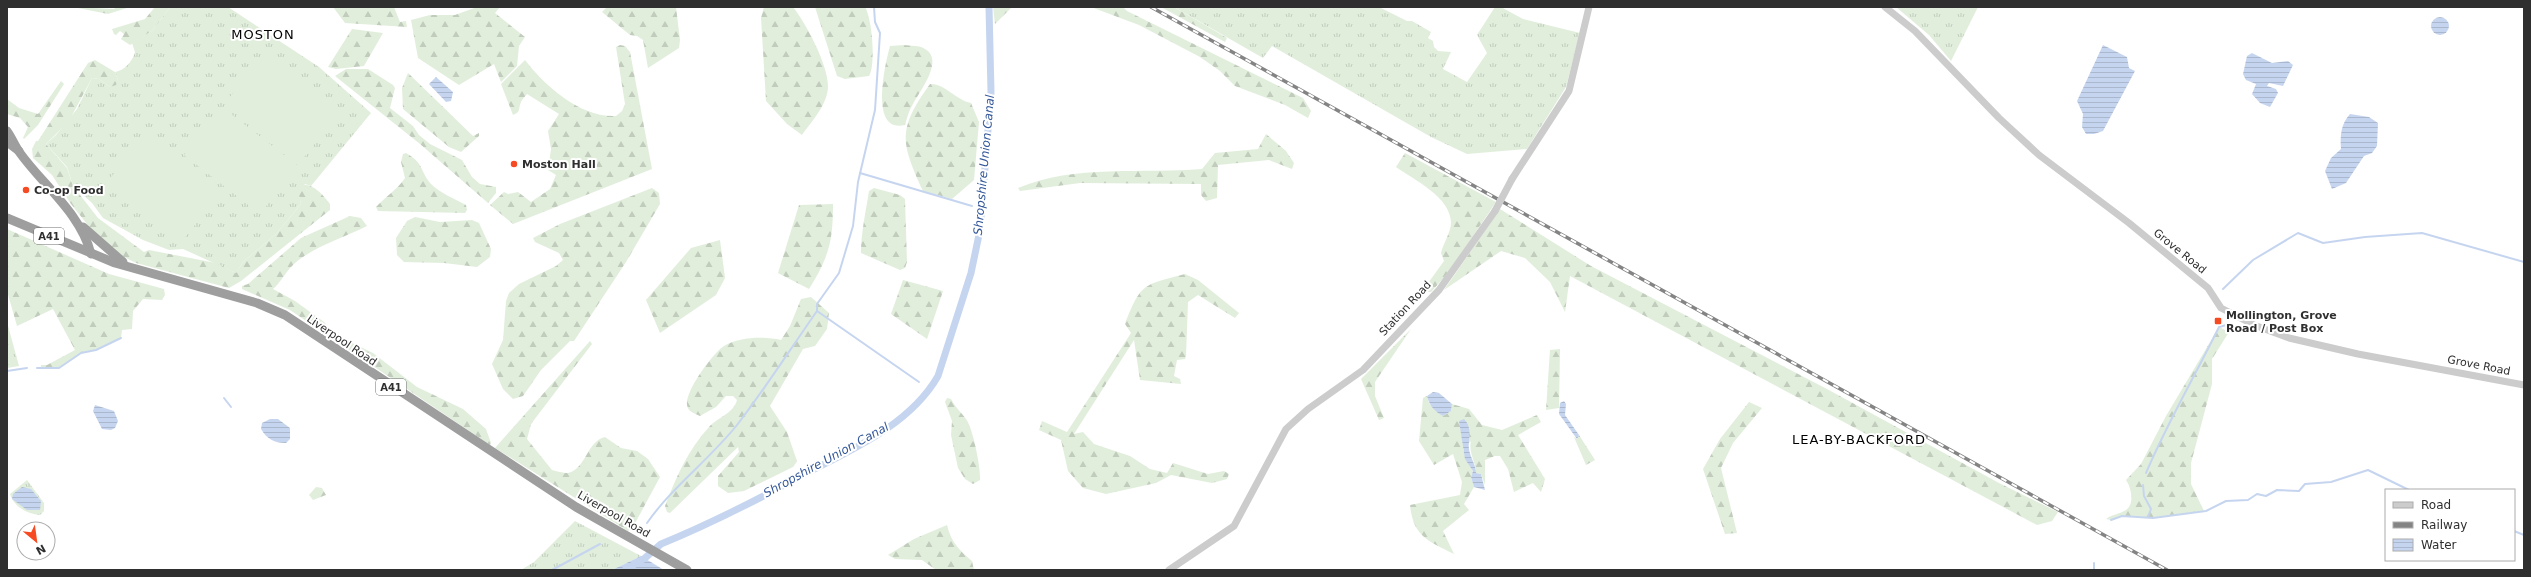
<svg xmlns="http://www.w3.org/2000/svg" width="2531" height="577" font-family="'DejaVu Sans',sans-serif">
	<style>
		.grass { fill: url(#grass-tufts) }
		.forest { fill: url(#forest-firs) }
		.garden { fill: #e1eedc }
		.water { fill: url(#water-rules) }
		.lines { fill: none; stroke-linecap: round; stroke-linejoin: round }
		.stream { stroke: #c6d5ef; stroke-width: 2 }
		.canal { stroke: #c6d5ef; stroke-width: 7 }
		.tertiary { stroke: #ccc; stroke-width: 7 }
		.trunk { stroke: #9e9e9e; stroke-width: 9 }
		.rail-casing { stroke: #848484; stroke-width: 3.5 }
		.rail { stroke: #fff; stroke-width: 2; stroke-dasharray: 6; stroke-linecap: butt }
		.tertiary-bridge { stroke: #ccc; stroke-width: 7 }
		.poi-dot { fill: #f64a22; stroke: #fff; stroke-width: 1.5 }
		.labels { text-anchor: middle; stroke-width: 4; stroke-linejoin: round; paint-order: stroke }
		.shield { fill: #fff; stroke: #6d6d6d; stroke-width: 1 }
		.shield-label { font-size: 10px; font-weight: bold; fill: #2f2f2f }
		.poi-label { font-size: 11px; font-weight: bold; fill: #2f2f2f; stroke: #fff; text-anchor: start }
		.street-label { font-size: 11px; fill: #2f2f2f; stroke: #fff }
		.water-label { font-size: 12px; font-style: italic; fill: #35589a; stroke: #fff }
		.quarter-label { font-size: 13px; letter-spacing: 1px; fill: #000; stroke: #fff }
	</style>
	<defs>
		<pattern id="grass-tufts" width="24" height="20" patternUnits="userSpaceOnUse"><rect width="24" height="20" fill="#e1eedc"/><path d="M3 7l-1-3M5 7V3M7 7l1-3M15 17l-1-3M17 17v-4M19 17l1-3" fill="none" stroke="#c1ccbd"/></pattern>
		<pattern id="forest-firs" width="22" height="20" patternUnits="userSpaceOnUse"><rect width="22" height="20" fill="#e1eedc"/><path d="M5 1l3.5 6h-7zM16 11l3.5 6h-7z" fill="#c1ccbd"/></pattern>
		<pattern id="water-rules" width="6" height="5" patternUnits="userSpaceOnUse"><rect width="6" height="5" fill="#c6d5ef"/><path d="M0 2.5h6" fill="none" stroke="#aab7cd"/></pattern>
	</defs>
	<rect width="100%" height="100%" fill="#fff"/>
	<g class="grass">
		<path d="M170 7H228L319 67 371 113 311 186 305 184 299 194 301 204 276 234 243 262 236 273 183 249 169 250 143 240 103 218 92 203 73 186 67 167 46 144 56 135 77 109 92 78 99 79 110 87 118 80 115 72C125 70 132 62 135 52L132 43 153 30Z"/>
		<path d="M1174 7H1379L1407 21H1412L1431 32 1428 38 1433 41 1434 47 1438 51 1451 52 1443 69 1467 82 1487 53 1477 35 1495 7H1501L1523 19 1580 33 1566 87 1527 149 1467 154 1431 137 1272 46 1263 58Z"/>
		<path d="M1896 7H1978L1951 61 1929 35Z"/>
		<path d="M7 322 19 366 7 368Z"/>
		<path d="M27 480 44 503V511L40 515C27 514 14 507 10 494Z"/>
		<path d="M575 521 641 556 612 570H521L534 562Z"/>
	</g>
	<g class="forest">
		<path d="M73 7 114 9 116 7H130L108 14Z"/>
		<path d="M155 7H170L153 30 130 45 121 39 124 34 120 31 116 35 121 38 114 34 112 29 145 19Z"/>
		<path d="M333 7H394L400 22 406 21 407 27 345 23Z"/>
		<path d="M477 7H500L495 13 525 37 519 46 517 66 501 82 494 64 459 85 418 58 411 20 430 15H455Z"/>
		<path d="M607 7H676L680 40 679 48 648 68 643 40 637 36 630 35 602 12Z"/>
		<path d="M764 7H793C806 23 828 65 828 86 828 104 812 121 802 135L787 124 766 101 761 18Z"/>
		<path d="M815 7H865C872 18 876 65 869 76L845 79 837 76Z"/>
		<path d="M993 7H1012L995 24Z"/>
		<path d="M1091 7H1123L1127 11 1303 98 1311 111 1308 118 1285 105 1235 86 1220 71 1200 57 1139 25Z"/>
		<path d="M1161 7H1174L1227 38 1225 42Z"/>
		<path d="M352 29 383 33 364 66 336 69 328 67Z"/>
		<path d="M620 45 625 46 630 52 652 169 513 224 490 205 504 192 508 194 518 192 531 202 550 189 556 175 548 170 551 149 548 131 559 114 527 94C525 97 522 99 521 102 518 109 521 112 513 115L501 84 525 60C545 86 581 118 616 116L622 111 625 104 616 47Z"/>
		<path d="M904 45C910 46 920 45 925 49 945 60 919 92 913 104 909 110 907 118 905 125 869 134 885 64 890 46Z"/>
		<path d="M95 60 115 72 118 80 116 85 110 87 99 79 92 78 69 121 46 144 67 168 73 186 98 218 144 252 149 250 216 263 236 273 243 262 276 234 301 204 298 191 302 185C313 183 324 196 330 204V210L241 281 229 288 136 263 120 255 91 229 71 204 52 175 33 158 32 149 36 141H38L88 63Z"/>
		<path d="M346 69H368L393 85 395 88 390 108 413 126 419 135 430 144 462 160 472 177 480 184 496 187V193L488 203 420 144 335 76Z"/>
		<path d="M408 73 473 136 479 133V136L461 152 449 147 403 109 402 88Z"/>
		<path d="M61 81 64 84 38 125 24 139 23 138 28 127 20 118 7 114V99L19 108 38 114Z"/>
		<path d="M930 84C944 83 956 100 971 103L979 122 974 180 952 199 923 191C901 142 897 130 930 84Z"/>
		<path d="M1266 134 1286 151 1294 163 1292 169 1269 160 1218 165 1217 198 1206 201 1201 195V184L1080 183 1020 191 1018 188C1075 164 1142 174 1202 169L1215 153 1258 149Z"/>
		<path d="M406 153C425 164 419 170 431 184 440 193 455 199 466 205L467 210 465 213 378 211 376 207C385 197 397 190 405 178L401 162 403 154Z"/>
		<path d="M1405 153 1496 202 1448 273 1431 292H1428L1426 286 1444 261 1441 253C1443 244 1451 232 1451 223 1451 197 1414 180 1396 167Z"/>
		<path d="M652 188 659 193 660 204 626 262 574 341H570L541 370 523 396 513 399 503 389 492 364 503 340 506 301 509 293 519 284 556 266 563 260 559 253 535 242 533 238 560 224Z"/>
		<path d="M874 188 900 195 905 199 907 262 905 268 900 270 861 253C861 232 866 211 869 191Z"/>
		<path d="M833 204C833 241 829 257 809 289L778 273 799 205Z"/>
		<path d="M1500 209 1591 266 1827 389 1999 483 2058 512 2052 521 2037 525 1570 276 1565 312 1550 282 1525 258 1501 251 1444 290Z"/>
		<path d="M350 216 361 218 367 226C344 238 308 248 290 268 284 275 280 283 273 289L295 301 324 322 336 335 373 353 417 387 463 409 486 429 491 443 490 445 290 310 242 289V286L248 284 301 238Z"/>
		<path d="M415 217 440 222 472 220 479 223 491 249 490 257 477 267 444 263 404 262 397 255 396 238 407 221Z"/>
		<path d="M7 229 109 274 164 289 165 295 162 300 143 299 133 311 132 329 122 330 121 338 96 350 81 353 59 368H41V365H47L75 350 53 309 17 326 7 291Z"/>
		<path d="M720 240 725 278 716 295 660 333 646 300 691 248Z"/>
		<path d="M1185 274 1198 280 1239 313 1235 318 1198 295 1188 302 1186 356 1185 359 1177 360 1174 376 1180 379 1181 384 1140 380 1134 340 1074 434 1083 432 1094 444 1130 456 1150 469 1167 473 1173 463 1208 474 1224 471 1229 474 1227 479 1212 483 1171 475 1156 483 1106 494 1083 488 1068 471 1061 440 1039 430 1042 421 1067 432 1131 333 1125 324C1141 283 1143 285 1185 274Z"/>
		<path d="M903 280 943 291 927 339 891 314Z"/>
		<path d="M811 297 829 313 827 329 815 346 803 349 770 406 787 432 797 461 793 467 744 491 728 493 718 486V476L739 452 738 447 670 513 667 512 665 506C676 477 688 450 709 427 717 418 734 413 737 400L733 396H726L716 407 700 416C694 413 688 412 687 405 685 391 713 353 724 346 739 337 764 336 781 340L790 326 801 299Z"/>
		<path d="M2219 327 2229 332 2212 359V384L2191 463V484L2204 511 2153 518 2122 516 2111 520 2106 519C2113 514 2120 514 2126 510 2135 504 2131 487 2126 480L2141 464 2166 416Z"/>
		<path d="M1411 329 1375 382V396L1384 418 1379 420 1361 379Z"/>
		<path d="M590 341 592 344 531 424 527 439 552 470C556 471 563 473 568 473 586 469 587 441 605 437L621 448 637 451 648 459 660 477 633 527 628 531 495 448Z"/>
		<path d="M1560 349 1559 408 1546 410 1550 350Z"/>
		<path d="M1427 396 1429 403 1443 416 1451 411 1452 404 1469 409 1482 425 1502 430 1537 415 1541 422 1518 435 1545 479 1541 492 1533 483 1514 492 1508 469 1500 456H1495L1485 460V485L1481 474 1476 473C1476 462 1468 452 1471 441L1463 449 1473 471 1471 477 1474 487 1464 504 1469 510 1443 531 1454 554C1428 541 1413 536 1410 505L1460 495 1462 482 1453 454 1434 465 1419 441 1423 398Z"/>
		<path d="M947 398 951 399C955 407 961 412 966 419 973 428 981 469 980 480L973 484 965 479 958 468 951 435 952 421 945 402Z"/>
		<path d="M1749 402 1762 408 1733 443 1721 468 1737 533 1725 534 1703 469 1720 439Z"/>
		<path d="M1579 435 1595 460 1586 465 1574 437 1577 439Z"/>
		<path d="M316 487 322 488 326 495 313 500 309 495Z"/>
		<path d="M947 525C951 542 959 550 972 561L974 570H936L922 560 895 559 888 555 914 539Z"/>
	</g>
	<g class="garden">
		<path d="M263 55 338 115 300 162 225 103Z"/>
		<path d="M222 107 298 166 260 214 184 155Z"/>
		<path d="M146 133 221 192 183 240 108 181Z"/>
	</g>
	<g class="water">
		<circle cx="2440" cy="26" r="9"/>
		<path d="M2103 45 2127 57 2129 68 2135 71 2103 131 2094 134H2086L2082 127 2083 114 2077 101Z"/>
		<path d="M2252 53 2272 63 2288 61 2293 65 2283 86 2269 83 2267 86 2276 89 2278 93 2270 107 2260 103 2252 94 2256 84 2246 80 2243 74 2247 56Z"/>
		<path d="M436 77 453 92 451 101 446 102 429 84Z"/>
		<path d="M2350 114 2369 117 2378 123 2377 146 2372 153 2364 156 2346 183 2332 189 2325 171 2331 158 2341 149C2340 135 2341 124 2350 114Z"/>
		<path d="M1433 392 1439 393 1452 404 1451 411 1443 416C1435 412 1429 405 1427 396Z"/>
		<path d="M1564 401 1566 404 1565 415 1579 435 1577 439 1559 414 1560 403Z"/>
		<path d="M95 405 114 411 118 421 115 428 111 430 102 429 93 411Z"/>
		<path d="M270 419H278L290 428V439L286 443C274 443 267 439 261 429L262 423Z"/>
		<path d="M1464 419C1473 428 1468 439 1469 449 1470 457 1476 465 1476 473L1481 474 1485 490 1474 487 1471 477 1473 471 1465 459 1459 421Z"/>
		<path d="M22 487 31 489 41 501 40 510H27L12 499 13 494Z"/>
		<path d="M641 556 664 570H612Z"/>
	</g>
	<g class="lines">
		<g class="stream">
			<path d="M860 173 972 206"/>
			<path d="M2223 289 2253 260 2298 233 2323 243 2365 237 2422 233 2524 262"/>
			<path d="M817 311 919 382"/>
			<path d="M37 368H59L81 353 96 350 121 338"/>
			<path d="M7 371 27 368"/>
			<path d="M224 398 231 407"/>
			<path d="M2146 473C2167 423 2195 376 2219 327L2230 324"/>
			<path d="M2143 485 2144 496 2151 509 2148 517"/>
			<path d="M2111 520 2122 516 2153 518 2206 511 2226 501 2248 500 2257 494 2266 496 2277 490 2299 491 2305 484 2331 482 2368 470 2409 490"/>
			<path d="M647 523C672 487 709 460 737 425 765 389 791 348 817 311V304L839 273 853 226 858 182 875 110 880 33 875 22 874 7"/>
			<path d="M2514 531 2524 535"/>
			<path d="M2094 563V570"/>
			<path d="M552 570 600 544"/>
		</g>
		<path class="canal" d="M625 570 645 558 661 544C710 524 757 500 803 475 851 450 910 425 938 376L971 273 980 230 991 92 989 7"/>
		<g class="tertiary">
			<path d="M1885 7 1915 31 1999 118 2039 155 2129 223 2208 288 2221 308 2254 325 2289 338 2358 354 2524 385"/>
			<path d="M1512 179 1569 91 1589 7"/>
			<path d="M1169 570 1234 526 1286 429 1308 409 1363 370 1439 290 1495 211"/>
		</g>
		<g class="trunk">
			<path d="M7 131C12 138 15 146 20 153 43 185 81 214 91 254"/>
			<path d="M7 142 19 151"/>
			<path d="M7 218 115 263 257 303 285 315 576 507 687 570"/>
			<path d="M83 227 123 262"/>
		</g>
		<g class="rail-casing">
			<path id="rail" d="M1151 7 2167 570"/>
		</g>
		<use href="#rail" class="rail"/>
		<path class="tertiary-bridge" d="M1495 211 1512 179"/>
	</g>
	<g class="poi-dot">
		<circle cx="514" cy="164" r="4"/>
		<circle cx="26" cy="190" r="4"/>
		<rect x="2214" y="317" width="8" height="8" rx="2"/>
	</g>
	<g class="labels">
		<g class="shield">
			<rect x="34" y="228" width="30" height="16" rx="3"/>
			<rect x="376" y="379" width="30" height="16" rx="3"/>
		</g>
		<g class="shield-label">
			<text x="49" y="240">A41</text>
			<text x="391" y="391">A41</text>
		</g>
		<g class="poi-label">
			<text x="522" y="168">Moston Hall</text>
			<text x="34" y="194">Co-op Food</text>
			<text x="2226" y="319">Mollington, Grove<tspan x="2226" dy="13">Road / Post Box</tspan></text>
		</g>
		<g class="street-label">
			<text transform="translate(2180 251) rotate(39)" y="4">Grove Road</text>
			<text transform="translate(1405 308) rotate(-47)" y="4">Station Road</text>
			<text transform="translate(342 340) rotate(34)" y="4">Liverpool Road</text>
			<text transform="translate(2479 365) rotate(11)" y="4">Grove Road</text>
			<text transform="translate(614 514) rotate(30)" y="4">Liverpool Road</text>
		</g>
		<g class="water-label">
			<text transform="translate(984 165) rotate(-85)" y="4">Shropshire Union Canal</text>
			<text transform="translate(826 460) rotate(-29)" y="4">Shropshire Union Canal</text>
		</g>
		<g class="quarter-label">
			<text x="263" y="39">MOSTON</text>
			<text x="1859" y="444">LEA-BY-BACKFORD</text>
		</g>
	</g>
	<rect width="2531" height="577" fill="none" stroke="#2f2f2f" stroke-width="16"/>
	<rect x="2385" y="489" width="130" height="72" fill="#ffffff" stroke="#acacac"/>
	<rect x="2393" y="502" width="20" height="6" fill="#cccccc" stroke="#acacac"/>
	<text x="2421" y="509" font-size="12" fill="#2f2f2f">Road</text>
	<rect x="2393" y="522" width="20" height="6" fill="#848484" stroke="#acacac"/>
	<text x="2421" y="529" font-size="12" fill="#2f2f2f">Railway</text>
	<rect x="2393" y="539" width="20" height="12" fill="url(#water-rules)" stroke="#acacac"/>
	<text x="2421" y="549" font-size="12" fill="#2f2f2f">Water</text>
	<g transform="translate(36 541) rotate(151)"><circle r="19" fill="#ffffff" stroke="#acacac"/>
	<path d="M0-3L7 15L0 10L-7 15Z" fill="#f64a22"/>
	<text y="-6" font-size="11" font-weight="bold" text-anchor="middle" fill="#2f2f2f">N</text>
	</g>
</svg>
